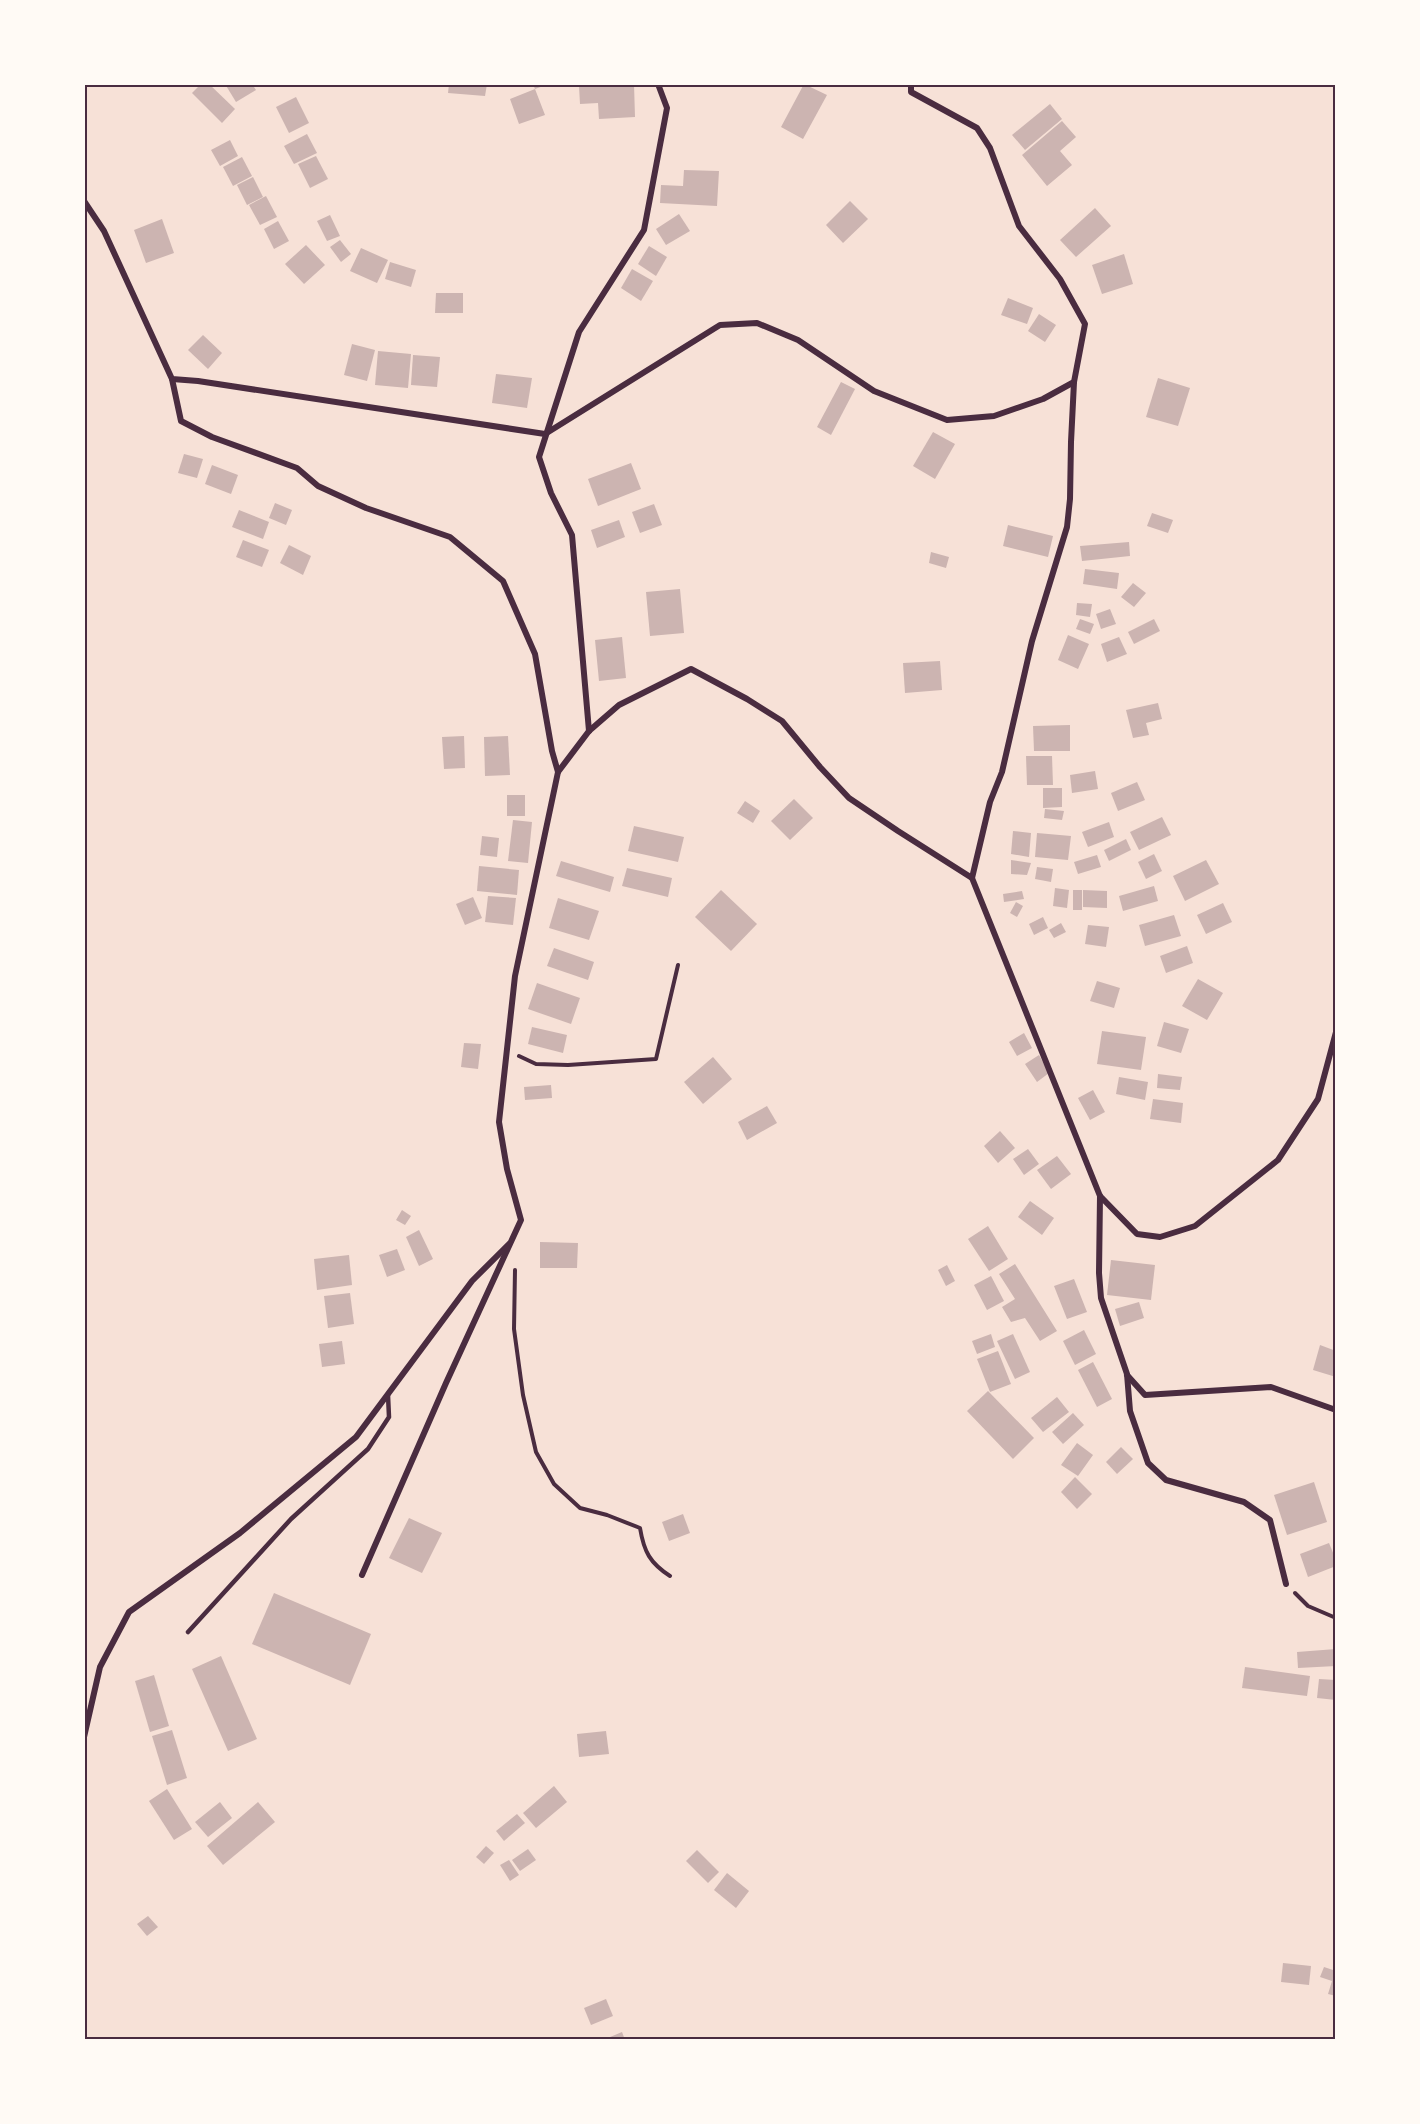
<svg xmlns="http://www.w3.org/2000/svg" width="1420" height="2124" font-family="Karla,sans-serif">
	<style>
		.building { fill: #ccb4b1 }
		.lines { fill: none; stroke-linecap: round; stroke-linejoin: round }
		.path { stroke: #4a2c40; stroke-width: 4 }
		.service { stroke: #4a2c40; stroke-width: 4.5 }
		.minor { stroke: #4a2c40; stroke-width: 6 }
		.neatline { fill: none; stroke: #4a2c40; stroke-width: 2 }
	</style>
	<rect width="100%" height="100%" fill="#f7e1d7"/>
	<g class="building">
		<path d="M201 84H209L235 109 222 123 192 93Z"/>
		<path d="M225 84H252L256 90 236 102Z"/>
		<path d="M449 84H487L485 96 448 93Z"/>
		<path d="M533 84H549L535 89 545 115 519 124 510 99 535 89Z"/>
		<path d="M634 84 635 117 599 119 598 103 580 104 579 86Z"/>
		<path d="M804 84 827 95 803 139 781 127Z"/>
		<path d="M296 97 309 123 289 133 276 107Z"/>
		<path d="M1050 104 1062 119 1025 150 1012 135Z"/>
		<path d="M1062 121 1076 137 1060 151 1072 165 1047 186 1022 155Z"/>
		<path d="M307 134 317 153 294 164 284 146Z"/>
		<path d="M230 140 238 156 220 166 211 150Z"/>
		<path d="M316 156 328 179 310 188 298 164Z"/>
		<path d="M242 157 252 176 233 186 223 167Z"/>
		<path d="M684 170 719 171 717 206 660 203 661 185 683 186Z"/>
		<path d="M253 177 263 197 247 205 237 185Z"/>
		<path d="M266 196 277 217 260 225 249 205Z"/>
		<path d="M850 201 868 219 843 243 826 225Z"/>
		<path d="M1095 208 1111 226 1076 257 1060 240Z"/>
		<path d="M679 214 690 231 666 245 656 229Z"/>
		<path d="M330 215 340 236 327 241 317 221Z"/>
		<path d="M162 219 174 253 146 263 134 230Z"/>
		<path d="M278 221 289 241 274 249 264 229Z"/>
		<path d="M340 240 351 254 341 262 330 247Z"/>
		<path d="M306 245 325 265 304 284 285 264Z"/>
		<path d="M649 246 667 257 656 276 638 264Z"/>
		<path d="M361 248 388 260 377 283 350 271Z"/>
		<path d="M1124 254 1133 284 1102 294 1092 265Z"/>
		<path d="M390 262 416 270 411 287 385 279Z"/>
		<path d="M632 269 653 281 641 301 621 288Z"/>
		<path d="M436 293H463V313H435Z"/>
		<path d="M1008 298 1033 308 1027 324 1001 315Z"/>
		<path d="M1039 314 1056 325 1045 342 1028 331Z"/>
		<path d="M203 335 222 353 208 369 188 350Z"/>
		<path d="M352 344 375 350 367 381 344 375Z"/>
		<path d="M378 351 411 354 408 388 375 385Z"/>
		<path d="M413 355 440 357 437 387 411 385Z"/>
		<path d="M496 374 532 378 527 408 492 403Z"/>
		<path d="M1158 378 1190 388 1178 426 1146 417Z"/>
		<path d="M841 382 855 389 831 435 817 427Z"/>
		<path d="M933 432 955 444 935 479 913 466Z"/>
		<path d="M184 454 203 459 197 478 178 473Z"/>
		<path d="M631 463 641 489 598 506 588 479Z"/>
		<path d="M212 465 238 475 231 494 205 484Z"/>
		<path d="M275 503 292 510 286 525 269 518Z"/>
		<path d="M654 504 662 525 640 533 632 512Z"/>
		<path d="M239 510 269 522 263 539 232 527Z"/>
		<path d="M1152 513 1173 520 1168 533 1147 526Z"/>
		<path d="M619 520 625 537 597 548 591 530Z"/>
		<path d="M1008 525 1053 536 1048 557 1003 546Z"/>
		<path d="M243 540 269 550 262 567 236 557Z"/>
		<path d="M1129 542 1130 556 1082 561 1080 546Z"/>
		<path d="M289 545 311 556 303 575 280 563Z"/>
		<path d="M931 552 949 557 946 568 929 563Z"/>
		<path d="M1085 569 1119 573 1117 589 1083 584Z"/>
		<path d="M1133 583 1146 593 1134 607 1121 597Z"/>
		<path d="M680 589 684 633 650 636 646 592Z"/>
		<path d="M1077 603 1092 604 1090 617 1076 615Z"/>
		<path d="M1110 609 1116 624 1101 629 1096 614Z"/>
		<path d="M1080 619 1094 624 1090 634 1076 629Z"/>
		<path d="M1154 619 1160 631 1134 644 1128 632Z"/>
		<path d="M1068 635 1089 644 1078 669 1058 660Z"/>
		<path d="M622 637 626 678 599 681 595 640Z"/>
		<path d="M1119 637 1127 654 1107 662 1101 644Z"/>
		<path d="M940 661 942 690 905 693 903 663Z"/>
		<path d="M1158 703 1162 719 1146 723 1149 735 1133 738 1126 710Z"/>
		<path d="M1070 725V751H1034L1033 726Z"/>
		<path d="M464 736 465 768 444 769 442 737Z"/>
		<path d="M508 736 510 775 485 776 484 737Z"/>
		<path d="M1026 756H1052L1053 785H1027Z"/>
		<path d="M1095 771 1098 789 1072 793 1070 775Z"/>
		<path d="M1137 782 1145 800 1118 811 1111 793Z"/>
		<path d="M1043 788H1062V807L1043 808Z"/>
		<rect x="507" y="795" width="18" height="21"/>
		<path d="M794 799 813 818 790 840 771 821Z"/>
		<path d="M745 801 760 811 753 823 737 813Z"/>
		<path d="M1045 809 1064 811 1062 820 1044 818Z"/>
		<path d="M1162 817 1171 835 1139 850 1130 832Z"/>
		<path d="M513 820 532 822 528 863 508 861Z"/>
		<path d="M1109 822 1114 837 1088 847 1082 832Z"/>
		<path d="M634 826 684 837 678 862 628 851Z"/>
		<path d="M1013 831 1031 833 1029 857 1011 854Z"/>
		<path d="M1037 833 1071 836 1068 860 1035 857Z"/>
		<path d="M482 836 499 838 497 857 480 855Z"/>
		<path d="M1126 839 1131 850 1109 861 1104 850Z"/>
		<path d="M1154 854 1162 871 1146 879 1138 862Z"/>
		<path d="M1097 855 1101 867 1078 874 1074 862Z"/>
		<path d="M1011 860 1031 863 1027 875 1011 874Z"/>
		<path d="M1206 860 1219 884 1185 901 1173 876Z"/>
		<path d="M561 861 614 877 610 892 556 876Z"/>
		<path d="M479 866 519 870 517 895 477 891Z"/>
		<path d="M1037 867 1053 869 1051 882 1035 879Z"/>
		<path d="M627 868 672 878 668 897 622 886Z"/>
		<path d="M1154 886 1158 901 1123 911 1119 896Z"/>
		<path d="M1055 888 1069 890 1067 908 1053 906Z"/>
		<path d="M721 890 757 924 731 951 695 917Z"/>
		<rect x="1073" y="890" width="9" height="20"/>
		<path d="M1083 890 1107 891V908L1083 907Z"/>
		<path d="M1022 891 1024 899 1004 902 1003 894Z"/>
		<path d="M488 896 516 898 513 925 485 922Z"/>
		<path d="M473 897 482 918 465 925 456 904Z"/>
		<path d="M558 898 599 911 589 940 549 928Z"/>
		<path d="M1016 902 1023 906 1017 917 1010 913Z"/>
		<path d="M1223 903 1232 922 1206 934 1197 915Z"/>
		<path d="M1174 915 1181 936 1145 946 1139 925Z"/>
		<path d="M1043 917 1048 928 1034 935 1029 924Z"/>
		<path d="M1061 923 1066 932 1054 938 1049 930Z"/>
		<path d="M1088 925 1109 927 1106 947 1085 944Z"/>
		<path d="M1187 946 1193 963 1166 973 1160 956Z"/>
		<path d="M554 948 594 962 588 980 547 966Z"/>
		<path d="M1198 979 1223 993 1207 1020 1182 1006Z"/>
		<path d="M1097 981 1120 988 1114 1008 1090 1001Z"/>
		<path d="M537 983 580 998 571 1024 528 1009Z"/>
		<path d="M1164 1022 1189 1029 1181 1053 1157 1046Z"/>
		<path d="M532 1027 567 1035 563 1053 528 1044Z"/>
		<path d="M1102 1031 1146 1037 1141 1070 1097 1064Z"/>
		<path d="M1024 1033 1032 1048 1017 1056 1009 1042Z"/>
		<path d="M464 1043 481 1044 478 1069 461 1067Z"/>
		<path d="M1039 1055 1049 1073 1037 1082 1025 1064Z"/>
		<path d="M713 1057 732 1079 703 1104 684 1082Z"/>
		<path d="M1158 1074 1182 1077 1180 1090 1157 1088Z"/>
		<path d="M1119 1077 1148 1082 1145 1100 1116 1094Z"/>
		<path d="M551 1085 552 1098 525 1100 524 1087Z"/>
		<path d="M1093 1090 1105 1112 1090 1120 1078 1098Z"/>
		<path d="M1153 1099 1183 1103 1181 1123 1150 1119Z"/>
		<path d="M767 1106 777 1123 747 1140 738 1122Z"/>
		<path d="M1000 1131 1015 1148 998 1163 984 1146Z"/>
		<path d="M1028 1149 1039 1164 1024 1175 1013 1159Z"/>
		<path d="M1057 1156 1071 1174 1051 1189 1037 1170Z"/>
		<path d="M1030 1201 1054 1218 1042 1235 1018 1217Z"/>
		<path d="M402 1210 411 1216 405 1225 396 1220Z"/>
		<path d="M988 1226 1008 1259 989 1271 968 1239Z"/>
		<path d="M419 1230 433 1259 419 1266 406 1237Z"/>
		<path d="M540 1242 578 1243 577 1268H540Z"/>
		<path d="M397 1249 405 1270 387 1277 379 1255Z"/>
		<path d="M349 1255 352 1285 317 1290 314 1259Z"/>
		<path d="M1111 1260 1155 1265 1151 1300 1107 1295Z"/>
		<path d="M1015 1264 1057 1331 1040 1341 1025 1318 1011 1322 1002 1307 1015 1299 999 1274Z"/>
		<path d="M947 1265 955 1281 946 1286 938 1270Z"/>
		<path d="M991 1276 1004 1301 987 1310 974 1285Z"/>
		<path d="M1074 1279 1087 1312 1067 1319 1054 1286Z"/>
		<path d="M350 1293 354 1324 328 1328 324 1296Z"/>
		<path d="M1139 1302 1144 1318 1120 1326 1115 1309Z"/>
		<path d="M1084 1330 1096 1354 1075 1365 1063 1341Z"/>
		<path d="M991 1334 995 1347 977 1354 972 1341Z"/>
		<path d="M1013 1334 1030 1372 1015 1379 997 1341Z"/>
		<path d="M342 1341 345 1364 322 1367 319 1344Z"/>
		<path d="M1320 1345 1336 1351V1377L1313 1370Z"/>
		<path d="M998 1351 1011 1384 990 1392 977 1359Z"/>
		<path d="M1093 1362 1112 1399 1097 1407 1078 1370Z"/>
		<path d="M988 1391 1034 1438 1013 1459 967 1411Z"/>
		<path d="M1057 1397 1069 1412 1043 1432 1031 1418Z"/>
		<path d="M1073 1413 1084 1425 1063 1444 1052 1432Z"/>
		<path d="M1077 1443 1093 1455 1078 1476 1061 1465Z"/>
		<path d="M1121 1447 1133 1459 1117 1474 1106 1462Z"/>
		<path d="M1075 1477 1092 1494 1077 1509 1061 1492Z"/>
		<path d="M1314 1482 1327 1522 1287 1535 1274 1495Z"/>
		<path d="M683 1514 690 1533 669 1541 662 1522Z"/>
		<path d="M409 1518 442 1533 422 1573 389 1558Z"/>
		<path d="M1329 1543 1336 1560V1566L1308 1577 1300 1554Z"/>
		<path d="M274 1593 371 1634 350 1685 252 1644Z"/>
		<path d="M1336 1649V1666L1298 1668 1297 1652Z"/>
		<path d="M221 1656 257 1739 228 1751 192 1669Z"/>
		<path d="M1245 1667 1310 1676 1307 1696 1242 1688Z"/>
		<path d="M154 1675 169 1726 150 1732 135 1681Z"/>
		<path d="M1319 1679 1336 1680V1700L1317 1698Z"/>
		<path d="M172 1730 187 1778 167 1785 152 1736Z"/>
		<path d="M606 1731 609 1754 579 1757 577 1734Z"/>
		<path d="M554 1786 567 1802 536 1828 523 1813Z"/>
		<path d="M167 1789 192 1829 174 1840 149 1801Z"/>
		<path d="M220 1802 232 1818 208 1837 195 1822Z"/>
		<path d="M258 1802 275 1822 223 1865 207 1846Z"/>
		<path d="M517 1814 525 1823 504 1841 496 1831Z"/>
		<path d="M486 1846 494 1853 484 1864 476 1857Z"/>
		<path d="M528 1849 536 1860 520 1871 512 1860Z"/>
		<path d="M697 1850 719 1872 708 1883 686 1861Z"/>
		<path d="M509 1860 519 1875 510 1881 500 1865Z"/>
		<path d="M727 1873 749 1891 736 1908 714 1890Z"/>
		<path d="M148 1916 158 1927 147 1936 137 1924Z"/>
		<path d="M1283 1963 1311 1966 1309 1985 1281 1982Z"/>
		<path d="M1324 1967 1336 1971V1996L1328 1994 1332 1981 1320 1977Z"/>
		<path d="M606 1999 613 2016 591 2025 584 2008Z"/>
		<path d="M622 2032 625 2040H603Z"/>
	</g>
	<g class="lines">
		<g class="path">
			<path d="M519 1056 536 1064 568 1065 656 1059 678 965"/>
			<path d="M515 1270 514 1329 523 1395 536 1452 554 1484 580 1508 607 1515 640 1528C644 1552 650 1563 670 1576"/>
			<path d="M1295 1593 1308 1606 1336 1618"/>
		</g>
		<path class="service" d="M188 1632 291 1519 368 1449 389 1417 388 1395"/>
		<g class="minor">
			<path d="M84 201 104 231 172 379 198 381 545 434 720 325 757 323 798 340 874 391 947 420 994 416 1043 399 1074 382 1085 324 1060 279 1019 226 990 148 977 128 911 92V84"/>
			<path d="M172 379 181 421 212 437 297 468 318 486 366 508 450 537 503 581 535 654 552 751 558 772"/>
			<path d="M589 731 572 535 551 493 539 457 579 332 644 230 667 108 658 84"/>
			<path d="M972 878 990 802 1002 772 1032 641 1067 527 1070 499 1071 442 1074 382"/>
			<path d="M1100 1196 1099 1273 1101 1298 1127 1374 1130 1411 1148 1463 1166 1480 1244 1502 1270 1520 1286 1584"/>
			<path d="M1127 1375 1145 1395 1271 1387 1336 1410"/>
			<path d="M362 1575 446 1383 521 1220 507 1169 499 1122 515 976 558 772 589 731 619 705 691 669 747 699 782 721 820 767 849 798 898 831 972 878 1100 1196 1137 1234 1160 1237 1195 1226 1278 1160 1318 1099 1336 1032"/>
			<path d="M84 1737 100 1667 129 1612 240 1533 356 1437 472 1281 509 1244"/>
		</g>
	</g>
	<rect width="1420" height="2124" fill="none" stroke="#fffaf5" stroke-width="171"/>
	<rect x="86" y="86" width="1248" height="1952" class="neatline"/>
</svg>
